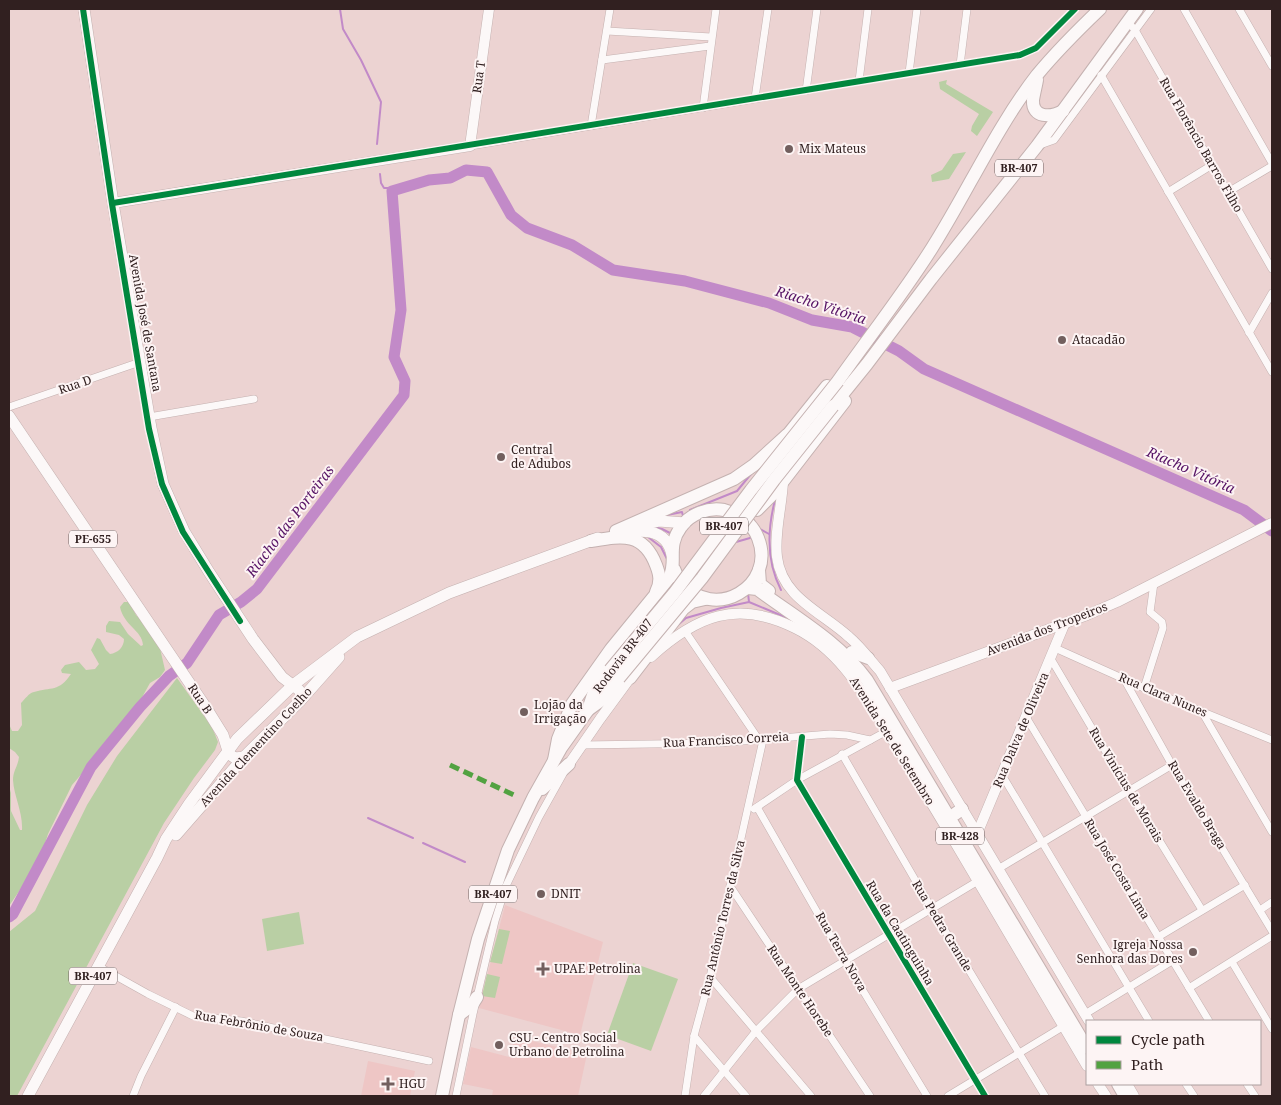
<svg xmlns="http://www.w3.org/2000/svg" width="1281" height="1105" font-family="'Noto Serif',serif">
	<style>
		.built { fill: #eec6c5 }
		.green { fill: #b9cfa4 }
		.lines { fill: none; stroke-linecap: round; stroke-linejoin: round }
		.stream { stroke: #c28ac8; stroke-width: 2 }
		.river { stroke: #c28ac8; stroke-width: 11 }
		.street-casing { stroke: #c4b1b0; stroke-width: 8 }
		.secondary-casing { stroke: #c4b1b0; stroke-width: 11 }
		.primary-casing { stroke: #c4b1b0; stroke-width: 12 }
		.highway-casing { stroke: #c4b1b0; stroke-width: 14 }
		.street { stroke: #fcf8f8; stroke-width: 7 }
		.secondary { stroke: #fcf8f8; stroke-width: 10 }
		.primary { stroke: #fcf8f8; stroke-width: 11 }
		.highway { stroke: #fcf8f8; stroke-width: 12 }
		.highway-bridge-casing { stroke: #c4b1b0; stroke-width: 14; stroke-linecap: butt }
		.highway-bridge { stroke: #fcf8f8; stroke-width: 12 }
		.quiet { stroke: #52a241; stroke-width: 5; stroke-dasharray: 10 5; stroke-linecap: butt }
		.cycleway-casing { stroke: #fdf4f4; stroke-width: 9 }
		.cycleway { stroke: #00873e; stroke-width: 6 }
		.poi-dot { fill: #725f5e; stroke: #fdf4f4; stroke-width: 2 }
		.labels { text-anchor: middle; stroke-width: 4; stroke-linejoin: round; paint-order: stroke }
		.shield { fill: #fdf4f4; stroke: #6e6060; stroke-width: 1 }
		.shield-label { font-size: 11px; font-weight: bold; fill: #312020 }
		.street-label { font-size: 12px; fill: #312020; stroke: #fdf4f4 }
		.poi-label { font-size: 12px; fill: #312020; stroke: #fdf4f4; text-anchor: start }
		.water-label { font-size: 14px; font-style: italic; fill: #561365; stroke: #fdf4f4 }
	</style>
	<rect width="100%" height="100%" fill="#ecd3d2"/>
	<g class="built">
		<path d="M505 905 603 942 580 1035 479 1008Z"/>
		<path d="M515 1037 587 1054 578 1096H492L493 1090 463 1084 471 1047 509 1057Z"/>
		<path d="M368 1061 415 1071 410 1096H361Z"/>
	</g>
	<g class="green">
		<path d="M947 80 946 84 993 112 977 136 971 131 972 126 979 114 940 89 939 82Z"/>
		<path d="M966 152 949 179 932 182 931 175 942 170 953 154Z"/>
		<path d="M124 602H129L136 615 152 632 159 644 165 670 160 677 150 683 135 710 110 738 99 754 72 785 48 834 41 856 36 861 24 884 9 906V878L10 874 9 872 10 842 9 786 11 793V811L20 830H22C23 812 14 797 13 780 13 771 18 766 19 757L15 752 9 748V724L12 731H18L22 725 21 703C25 699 29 693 34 692 51 687 59 692 71 674L62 673 61 670 65 665 79 662 86 670 95 669 99 664 91 650 97 638 100 639 106 650 110 654C118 653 124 647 124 639L119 635 106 632V626L109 621 120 622 128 634 141 646 143 645C142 630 124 626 120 607Z"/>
		<path d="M177 678 212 727 218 742 215 750 194 778 164 823 17 1096H9V932L35 911 87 805 117 756Z"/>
		<path d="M299 912 304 944 267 951 262 919Z"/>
		<path d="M499 929 510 931 502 964 490 962Z"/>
		<path d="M633 963 678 979 651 1051 607 1035Z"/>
		<path d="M487 974 500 977 495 998 482 996Z"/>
	</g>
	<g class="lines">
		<g class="stream">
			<path d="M340 9 343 29 361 60 381 102 377 144"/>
			<path d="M380 174 381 183 384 188H391L392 191"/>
			<path d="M775 500C767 531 766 561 781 590"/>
			<path d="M690 510 737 491 751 474"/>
			<path d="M667 515 682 512 683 516"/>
			<path d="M654 527 662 529 672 534"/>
			<path d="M760 529 769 534"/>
			<path d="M648 537 661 547 667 559"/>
			<path d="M736 542 750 538"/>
			<path d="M748 593 749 602"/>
			<path d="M679 624 686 618 721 608 749 602 785 617"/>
			<path d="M368 818 413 838"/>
			<path d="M423 843 465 862"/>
		</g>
		<path class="river" d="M9 917 13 914 91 767 140 707 169 676 187 663 219 615 241 602 257 589 404 395 405 381 394 357 401 310 392 191 429 180 450 178 466 170 487 172 511 215 527 228 572 245 613 270 685 281 769 303 812 320 852 327 899 351 924 369 1244 510 1272 531"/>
		<g class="street-casing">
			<g id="street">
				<path d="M1184 9 1272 163"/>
				<path d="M1239 9 1272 66"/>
				<path d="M1128 22 1135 30 1272 269"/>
				<path d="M607 31 711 37"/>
				<path d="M602 60 710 46"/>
				<path d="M960 65 967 9"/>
				<path d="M909 73 917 9"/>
				<path d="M1101 75 1272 372"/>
				<path d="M859 81 868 9"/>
				<path d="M806 91 817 9"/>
				<path d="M755 98 768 9"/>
				<path d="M703 108 716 9"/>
				<path d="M591 126 610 9"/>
				<path d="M1040 145 1054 140 1151 9"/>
				<path d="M470 146 1020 55 1036 48 1075 9"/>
				<path d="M1168 192 1212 165"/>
				<path d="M1228 192 1272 166"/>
				<path d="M1249 333 1272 293"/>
				<path d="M9 407 140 362"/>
				<path d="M149 417 254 399"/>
				<path d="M685 631 759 740"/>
				<path d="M1055 648 1144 688 1272 740"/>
				<path d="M1051 659 1129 791 1202 910"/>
				<path d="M1124 679 1172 765 1272 931"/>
				<path d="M1144 688 1163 628 1162 622 1150 612 1154 583"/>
				<path d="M1202 712 1272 832"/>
				<path d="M1026 717 1209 1021"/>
				<path d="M802 737 797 780 985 1096"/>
				<path d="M582 745 719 743 830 734 847 735 870 740"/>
				<path d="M842 754 932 909 1045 1096"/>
				<path d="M1002 775 1149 1021"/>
				<path d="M757 807 845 961 927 1096"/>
				<path d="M754 809 797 780 887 731"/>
				<path d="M998 869 1172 765"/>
				<path d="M730 886 870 1096"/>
				<path d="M1260 910 1272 902"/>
				<path d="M1158 937 1245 885"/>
				<path d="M1232 962 1272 1029"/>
				<path d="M98 966 148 994 193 1016 241 1021 429 1061"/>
				<path d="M710 977 811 1096"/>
				<path d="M1189 988 1272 936"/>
				<path d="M1085 1014 1172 961"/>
				<path d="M694 1036 746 1096"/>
				<path d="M1186 1084 1194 1096"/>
				<path d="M1247 1084 1255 1096"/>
				<path d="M133 1096 141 1076 176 1007"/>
				<path d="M456 1096 473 1014 495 921 506 886 539 817 563 774"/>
				<path d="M685 1096 694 1036 710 977 763 740"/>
				<path d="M704 1096 756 1031 798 989 978 881"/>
				<path d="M948 1096 1064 1026"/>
			</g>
		</g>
		<g class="secondary-casing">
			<g id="secondary">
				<path d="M113 203 470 146 489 9"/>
				<path d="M783 481C782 507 774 532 777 557 782 598 822 612 849 637 861 647 870 660 880 671L1089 1021"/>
				<path d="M651 657C696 616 737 599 795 628 840 650 864 694 889 734 910 767 930 801 950 834 996 911 1041 989 1087 1066"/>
				<path d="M890 688 1087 615 1117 602 1272 523"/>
				<path d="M569 764 600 719 633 674"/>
				<path d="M977 834 1064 625"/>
				<path d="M1098 1084 1106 1096"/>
				<path d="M1127 1084 1134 1096"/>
			</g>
		</g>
		<g class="primary-casing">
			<g id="primary">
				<path d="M84 9 113 203 151 428 163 484 184 531 209 572 253 639 282 677 299 690 302 695 300 701"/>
				<path d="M9 416 205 706 223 735 229 754 235 758 244 757"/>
				<path d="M639 525 659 521 685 523"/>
				<path d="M616 534C639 530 666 526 672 555"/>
				<path d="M176 835 244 757 300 701 339 657"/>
				<path d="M28 1096 157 858 166 839 189 804 237 739 293 685 357 637 449 593 598 538"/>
			</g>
		</g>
		<g class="highway-casing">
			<g id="highway">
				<path d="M1037 80C1036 86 1034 93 1033 100 1032 119 1051 117 1063 111"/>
				<path d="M838 381C869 337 903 294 932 248 968 191 996 128 1037 75 1056 52 1078 30 1100 9"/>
				<path d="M833 406 867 364 931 279 1037 146 1137 9"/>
				<path d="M782 442 827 386"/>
				<path d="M757 510 774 493 845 401"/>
				<path d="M616 531 734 479 754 465 787 435"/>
				<path d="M591 541C621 536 643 531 656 565 660 575 661 582 656 592"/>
				<path d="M759 570 760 584 769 591"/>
				<path d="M748 588 757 589C796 618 838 641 867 680L1087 1048"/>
				<path d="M852 652 868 658"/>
				<path d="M630 678 683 609 692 602 705 599"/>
				<path d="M588 710 603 699 619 678"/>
				<path d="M554 760 558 739 572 704 611 649 669 578C678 561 666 547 681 527 690 514 708 507 724 510 740 514 752 523 758 538 777 586 714 623 681 582 678 579 676 573 674 569"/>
				<path d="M542 789 569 764"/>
				<path d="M955 814 962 809"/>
				<path d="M459 1015 472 1005 477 997"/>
				<path d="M1118 1084 1125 1096"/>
				<path d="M442 1096 459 1015 478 939 508 850 533 798 561 748 588 710 594 692 610 670"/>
			</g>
		</g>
		<use href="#street" class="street"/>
		<use href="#secondary" class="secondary"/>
		<use href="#primary" class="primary"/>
		<use href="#highway" class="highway"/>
		<g class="highway-bridge-casing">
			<g id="highway-bridge">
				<path d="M610 670 675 592 751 490 838 381"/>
				<path d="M619 678 702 578 774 480 833 406"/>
			</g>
		</g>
		<use href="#highway-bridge" class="highway-bridge"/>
		<path class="quiet" d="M450 765 516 796"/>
		<g class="cycleway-casing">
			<g id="cycleway">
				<path d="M83 9 112 204 149 429 162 484 183 532 240 621"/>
				<path d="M113 203 1020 55 1036 48 1075 9"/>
				<path d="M802 737 797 780 985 1096"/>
			</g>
		</g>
		<use href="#cycleway" class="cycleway"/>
	</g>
	<g class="poi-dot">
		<circle cx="789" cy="149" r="5"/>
		<circle cx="1062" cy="340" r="5"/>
		<circle cx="501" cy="457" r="5"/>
		<circle cx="524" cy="712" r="5"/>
		<circle cx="541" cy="894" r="5"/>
		<circle cx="1193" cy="952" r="5"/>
		<path d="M540.5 961.5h5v5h5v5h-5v5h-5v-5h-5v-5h5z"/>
		<circle cx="499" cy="1045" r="5"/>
		<path d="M385.5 1076.5h5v5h5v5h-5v5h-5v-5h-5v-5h5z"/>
	</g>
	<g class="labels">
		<g class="shield">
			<rect x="995" y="159.5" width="48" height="17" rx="4"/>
			<rect x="700" y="517.5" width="48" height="17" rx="4"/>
			<rect x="69" y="530.5" width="48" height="17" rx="4"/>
			<rect x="936" y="827.5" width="48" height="17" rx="4"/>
			<rect x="469" y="885.5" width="48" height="17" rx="4"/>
			<rect x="69" y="967.5" width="48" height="17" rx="4"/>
		</g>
		<g class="shield-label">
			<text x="1019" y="172">BR-407</text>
			<text x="724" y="530">BR-407</text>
			<text x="93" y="543">PE-655</text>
			<text x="960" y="840">BR-428</text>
			<text x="493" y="898">BR-407</text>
			<text x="93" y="980">BR-407</text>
		</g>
		<g class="street-label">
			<text transform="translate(479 77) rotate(-82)" y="4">Rua T</text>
			<text transform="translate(1201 145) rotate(60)" y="4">Rua Florêncio Barros Filho</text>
			<text transform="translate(145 323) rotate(80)" y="4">Avenida José de Santana</text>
			<text transform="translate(75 385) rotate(-19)" y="4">Rua D</text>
			<text transform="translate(1047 629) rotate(-21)" y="4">Avenida dos Tropeiros</text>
			<text transform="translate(623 656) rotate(-53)" y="4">Rodovia BR-407</text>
			<text transform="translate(1163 695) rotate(23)" y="4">Rua Clara Nunes</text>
			<text transform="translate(200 699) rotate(56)" y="4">Rua B</text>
			<text transform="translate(1021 730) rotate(-67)" y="4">Rua Dalva de Oliveira</text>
			<text transform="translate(726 740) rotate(-3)" y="4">Rua Francisco Correia</text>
			<text transform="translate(892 741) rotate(58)" y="4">Avenida Sete de Setembro</text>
			<text transform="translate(256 747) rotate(-47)" y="4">Avenida Clementino Coelho</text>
			<text transform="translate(1126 785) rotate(59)" y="4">Rua Vinícius de Morais</text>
			<text transform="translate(1197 805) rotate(59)" y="4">Rua Evaldo Braga</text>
			<text transform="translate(1117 869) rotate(59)" y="4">Rua José Costa Lima</text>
			<text transform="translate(723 918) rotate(-77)" y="4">Rua Antônio Torres da Silva</text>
			<text transform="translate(942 926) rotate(59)" y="4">Rua Pedra Grande</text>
			<text transform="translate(900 933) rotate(59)" y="4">Rua da Caatinguinha</text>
			<text transform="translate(841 952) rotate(60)" y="4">Rua Terra Nova</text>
			<text transform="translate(800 991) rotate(56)" y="4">Rua Monte Horebe</text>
			<text transform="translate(259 1026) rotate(10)" y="4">Rua Febrônio de Souza</text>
		</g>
		<g class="poi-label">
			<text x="799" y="153">Mix Mateus</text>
			<text x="1072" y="344">Atacadão</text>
			<text x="511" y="454">Central<tspan x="511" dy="14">de Adubos</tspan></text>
			<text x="534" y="709">Lojão da<tspan x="534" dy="14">Irrigação</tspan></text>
			<text x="551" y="898">DNIT</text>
			<text x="1183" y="949" text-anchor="end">Igreja Nossa<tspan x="1183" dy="14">Senhora das Dores</tspan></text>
			<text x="554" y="973">UPAE Petrolina</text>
			<text x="509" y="1042">CSU - Centro Social<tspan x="509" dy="14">Urbano de Petrolina</tspan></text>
			<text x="399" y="1088">HGU</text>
		</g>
		<g class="water-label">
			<text transform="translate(821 305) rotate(18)" y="5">Riacho Vitória</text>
			<text transform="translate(1191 470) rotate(24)" y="5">Riacho Vitória</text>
			<text transform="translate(290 521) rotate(-53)" y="5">Riacho das Porteiras</text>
		</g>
	</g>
	<rect width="1281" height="1105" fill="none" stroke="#312020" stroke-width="20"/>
	<rect x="1086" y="1020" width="175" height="65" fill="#fdf4f4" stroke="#ab9f9f"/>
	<rect x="1096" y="1036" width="25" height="8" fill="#00873e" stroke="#ab9f9f"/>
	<text x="1131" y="1045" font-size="15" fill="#312020">Cycle path</text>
	<rect x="1096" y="1061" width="25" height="8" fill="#52a241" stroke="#ab9f9f"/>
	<text x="1131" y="1070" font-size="15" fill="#312020">Path</text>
</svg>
